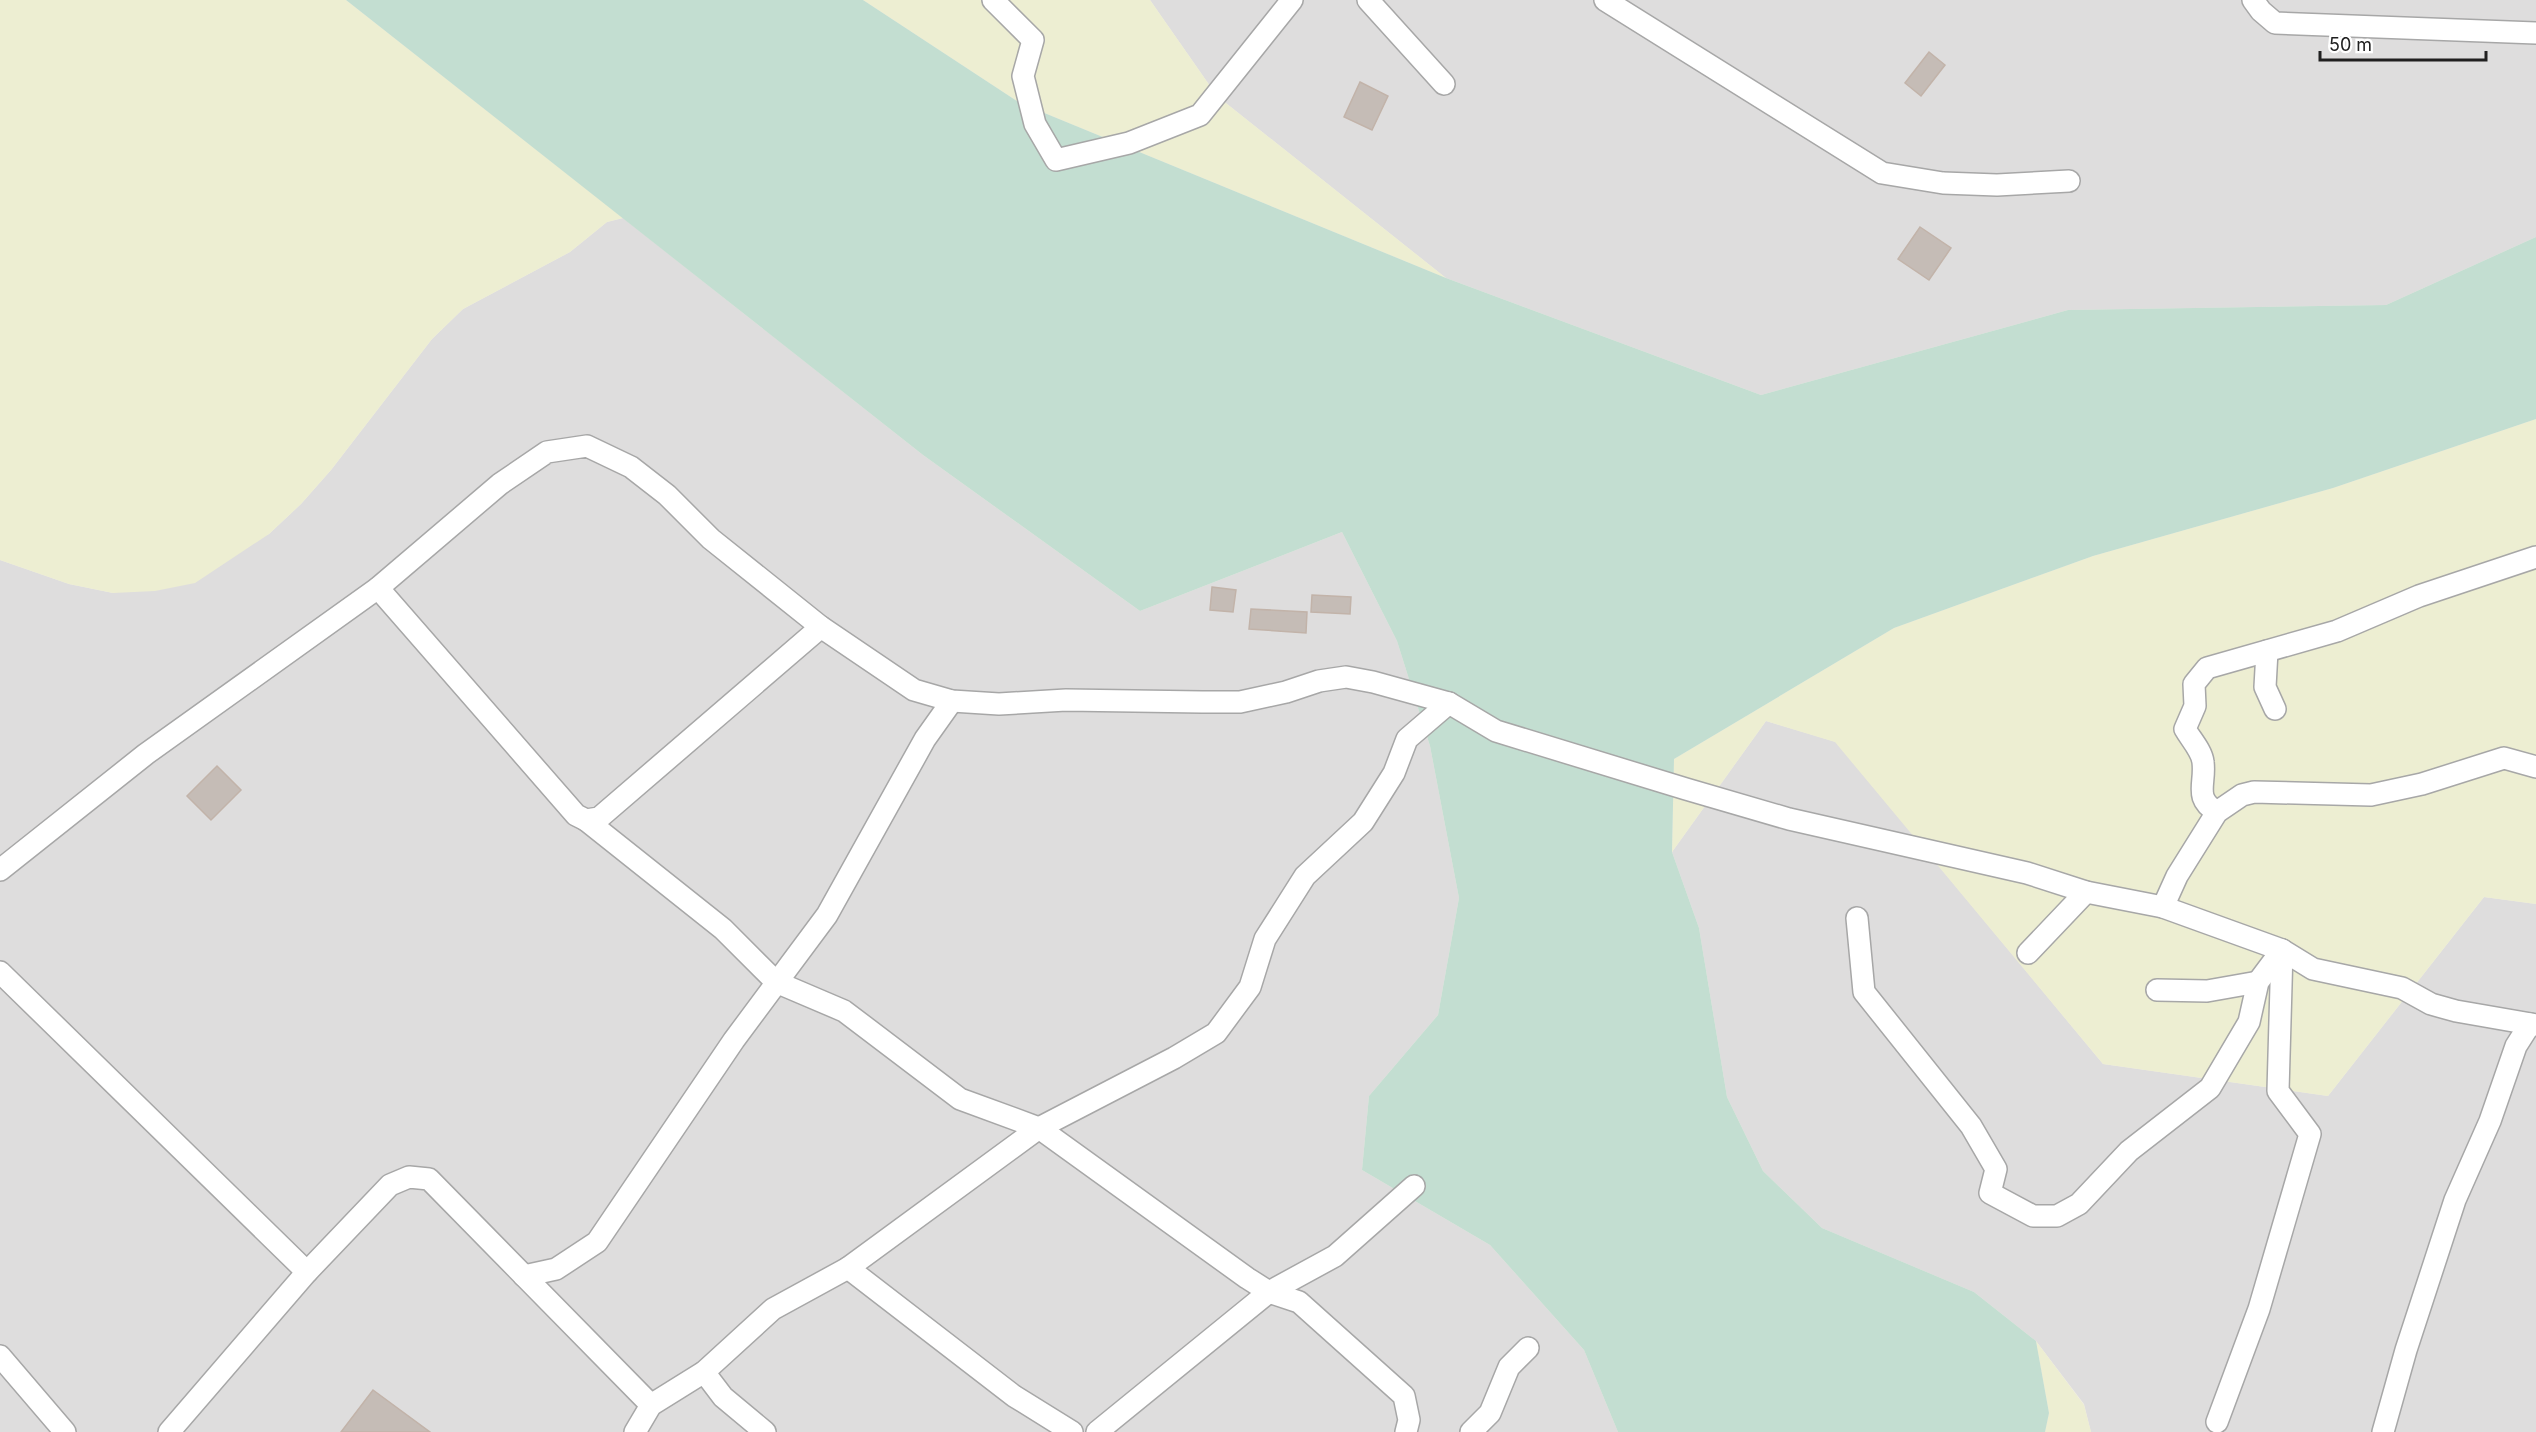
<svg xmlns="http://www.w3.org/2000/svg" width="2536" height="1432" font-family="Inter,sans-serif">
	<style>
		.residential { fill: #dedddd }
		.farmland { fill: #edeed2 }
		.wetland { fill: #c3ded1 }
		.building { fill: #c5bcb6; stroke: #c2b3a9; stroke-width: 1.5 }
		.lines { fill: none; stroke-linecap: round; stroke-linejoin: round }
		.minor-casing { stroke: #a7a7a7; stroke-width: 24 }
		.minor { stroke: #fff; stroke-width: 21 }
	</style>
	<rect width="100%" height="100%" fill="#f0ede6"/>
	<g class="residential">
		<path d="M1150 0H2536V237L2386 305 2068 310 1761 395 1446 278 1217 96Z"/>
		<path d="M623 218 923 455 1140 611 1342 532 1397 641 1430 746 1459 898 1438 1015 1369 1096 1362 1170 1490 1245 1584 1350 1618 1432H0V560L69 584 113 593 269 534 301 504 331 470 432 339 463 309 570 252 607 222Z"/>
		<path d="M1766 721 1836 742 2103 1064 2328 1096 2484 897 2536 904V1432H2091L2084 1404 2036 1341 1974 1292 1822 1228 1763 1171 1727 1097 1699 928 1672 852Z"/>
	</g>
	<g class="farmland">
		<path d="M0 0H346L623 218 607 222 570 252 463 309 432 339 331 470 301 504 269 534 195 583 155 591 113 593 69 584 0 560Z"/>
		<path d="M863 0H1150L1217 96 1446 278 1020 103Z"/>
		<path d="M2536 419V904L2484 897 2328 1096 2103 1064 1835 742 1766 721 1672 852 1674 759 1894 628 2093 556 2333 488Z"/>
		<path d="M2036 1341 2084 1405 2091 1432H2045L2049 1413Z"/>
	</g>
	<path class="wetland" d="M346 0H863L1020 103 1446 278 1761 395 2068 310 2386 305 2536 237V419L2333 488 2093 556 1894 628 1674 759 1672 852 1699 928 1727 1097 1763 1171 1822 1228 1974 1292 2036 1341 2049 1413 2045 1432H1618L1584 1350 1490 1245 1362 1170 1369 1096 1438 1015 1459 898 1430 746 1397 641 1342 532 1140 611 923 455Z"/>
	<g class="building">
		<path d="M1929 52 1945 65 1921 96 1905 83Z"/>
		<path d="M1360 82 1388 96 1372 130 1344 117Z"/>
		<path d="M1920 227 1951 248 1929 280 1898 259Z"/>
		<path d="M1212 587 1236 590 1233 612 1210 610Z"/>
		<path d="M1312 595 1351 597 1350 614 1311 612Z"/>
		<path d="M1251 609 1307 612 1306 633 1249 629Z"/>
		<path d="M217 766 241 790 211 820 187 796Z"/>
		<path d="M373 1390 430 1432H341Z"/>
	</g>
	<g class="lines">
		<g class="minor-casing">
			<g id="minor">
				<path d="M993 0 1033 40 1023 76 1035 124 1056 160 1129 143 1200 115 1292 0"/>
				<path d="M1368 0 1444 84"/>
				<path d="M1605 0 1882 173 1943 183 1997 185 2069 181"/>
				<path d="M2253 0 2261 11 2275 23 2536 33"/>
				<path d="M378 588 576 815 586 820 599 818 821 627"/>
				<path d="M2267 651 2265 687 2275 709"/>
				<path d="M2217 812C2193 798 2206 784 2203 762 2202 751 2190 738 2185 729L2195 706 2194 684 2207 668 2337 631 2419 596 2536 557"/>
				<path d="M586 820 723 929 776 982 844 1011 960 1099 1039 1128 1247 1278 1269 1292 1299 1302 1404 1396 1409 1420 1406 1432"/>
				<path d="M0 870 146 754 378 588 500 484 547 452 587 446 631 467 667 495 711 539 821 627 914 690 952 701 999 704 1066 700 1202 702H1240L1286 692 1319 681 1346 677 1373 682 1449 703 1496 731 1686 789 1789 819 2027 873 2086 892 2163 907 2282 950 2313 969 2402 988 2431 1004 2456 1011 2536 1025"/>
				<path d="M2163 907 2177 876 2217 812 2242 795 2254 792 2371 795 2422 784 2504 758 2536 767"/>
				<path d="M1857 918 1864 992 1971 1126 1996 1169 1990 1193 2033 1216H2057L2079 1204 2129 1151 2210 1088 2249 1022 2258 982 2282 950"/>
				<path d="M2028 953 2086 892"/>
				<path d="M0 972 307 1272"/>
				<path d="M2157 990 2207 991 2258 982"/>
				<path d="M848 1268 1014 1396 1072 1432"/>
				<path d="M524 1276 556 1269 597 1242 734 1040 827 915 925 739 952 701"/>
				<path d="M0 1356 65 1432"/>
				<path d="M704 1372 723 1397 765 1432"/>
				<path d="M2217 1422 2259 1309 2310 1134 2278 1091 2282 950"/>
				<path d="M169 1432 307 1272 390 1185 409 1177 429 1179 651 1405"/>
				<path d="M635 1432 651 1405 704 1372 773 1309 848 1268 1039 1128 1174 1058 1216 1033 1250 987 1265 939 1305 876 1363 822 1394 773 1407 739 1449 703"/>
				<path d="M1097 1432 1269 1292 1335 1256 1414 1186"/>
				<path d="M1471 1432 1490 1413 1509 1367 1528 1348"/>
				<path d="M2383 1432 2406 1350 2455 1200 2490 1121 2516 1046 2530 1024"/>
			</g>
		</g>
		<use href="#minor" class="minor"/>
	</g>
	<path d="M2320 51v9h166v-9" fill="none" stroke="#202020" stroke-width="3"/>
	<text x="2329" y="51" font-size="18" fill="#202020" stroke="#ffffff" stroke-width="4.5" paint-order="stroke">50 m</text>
</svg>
